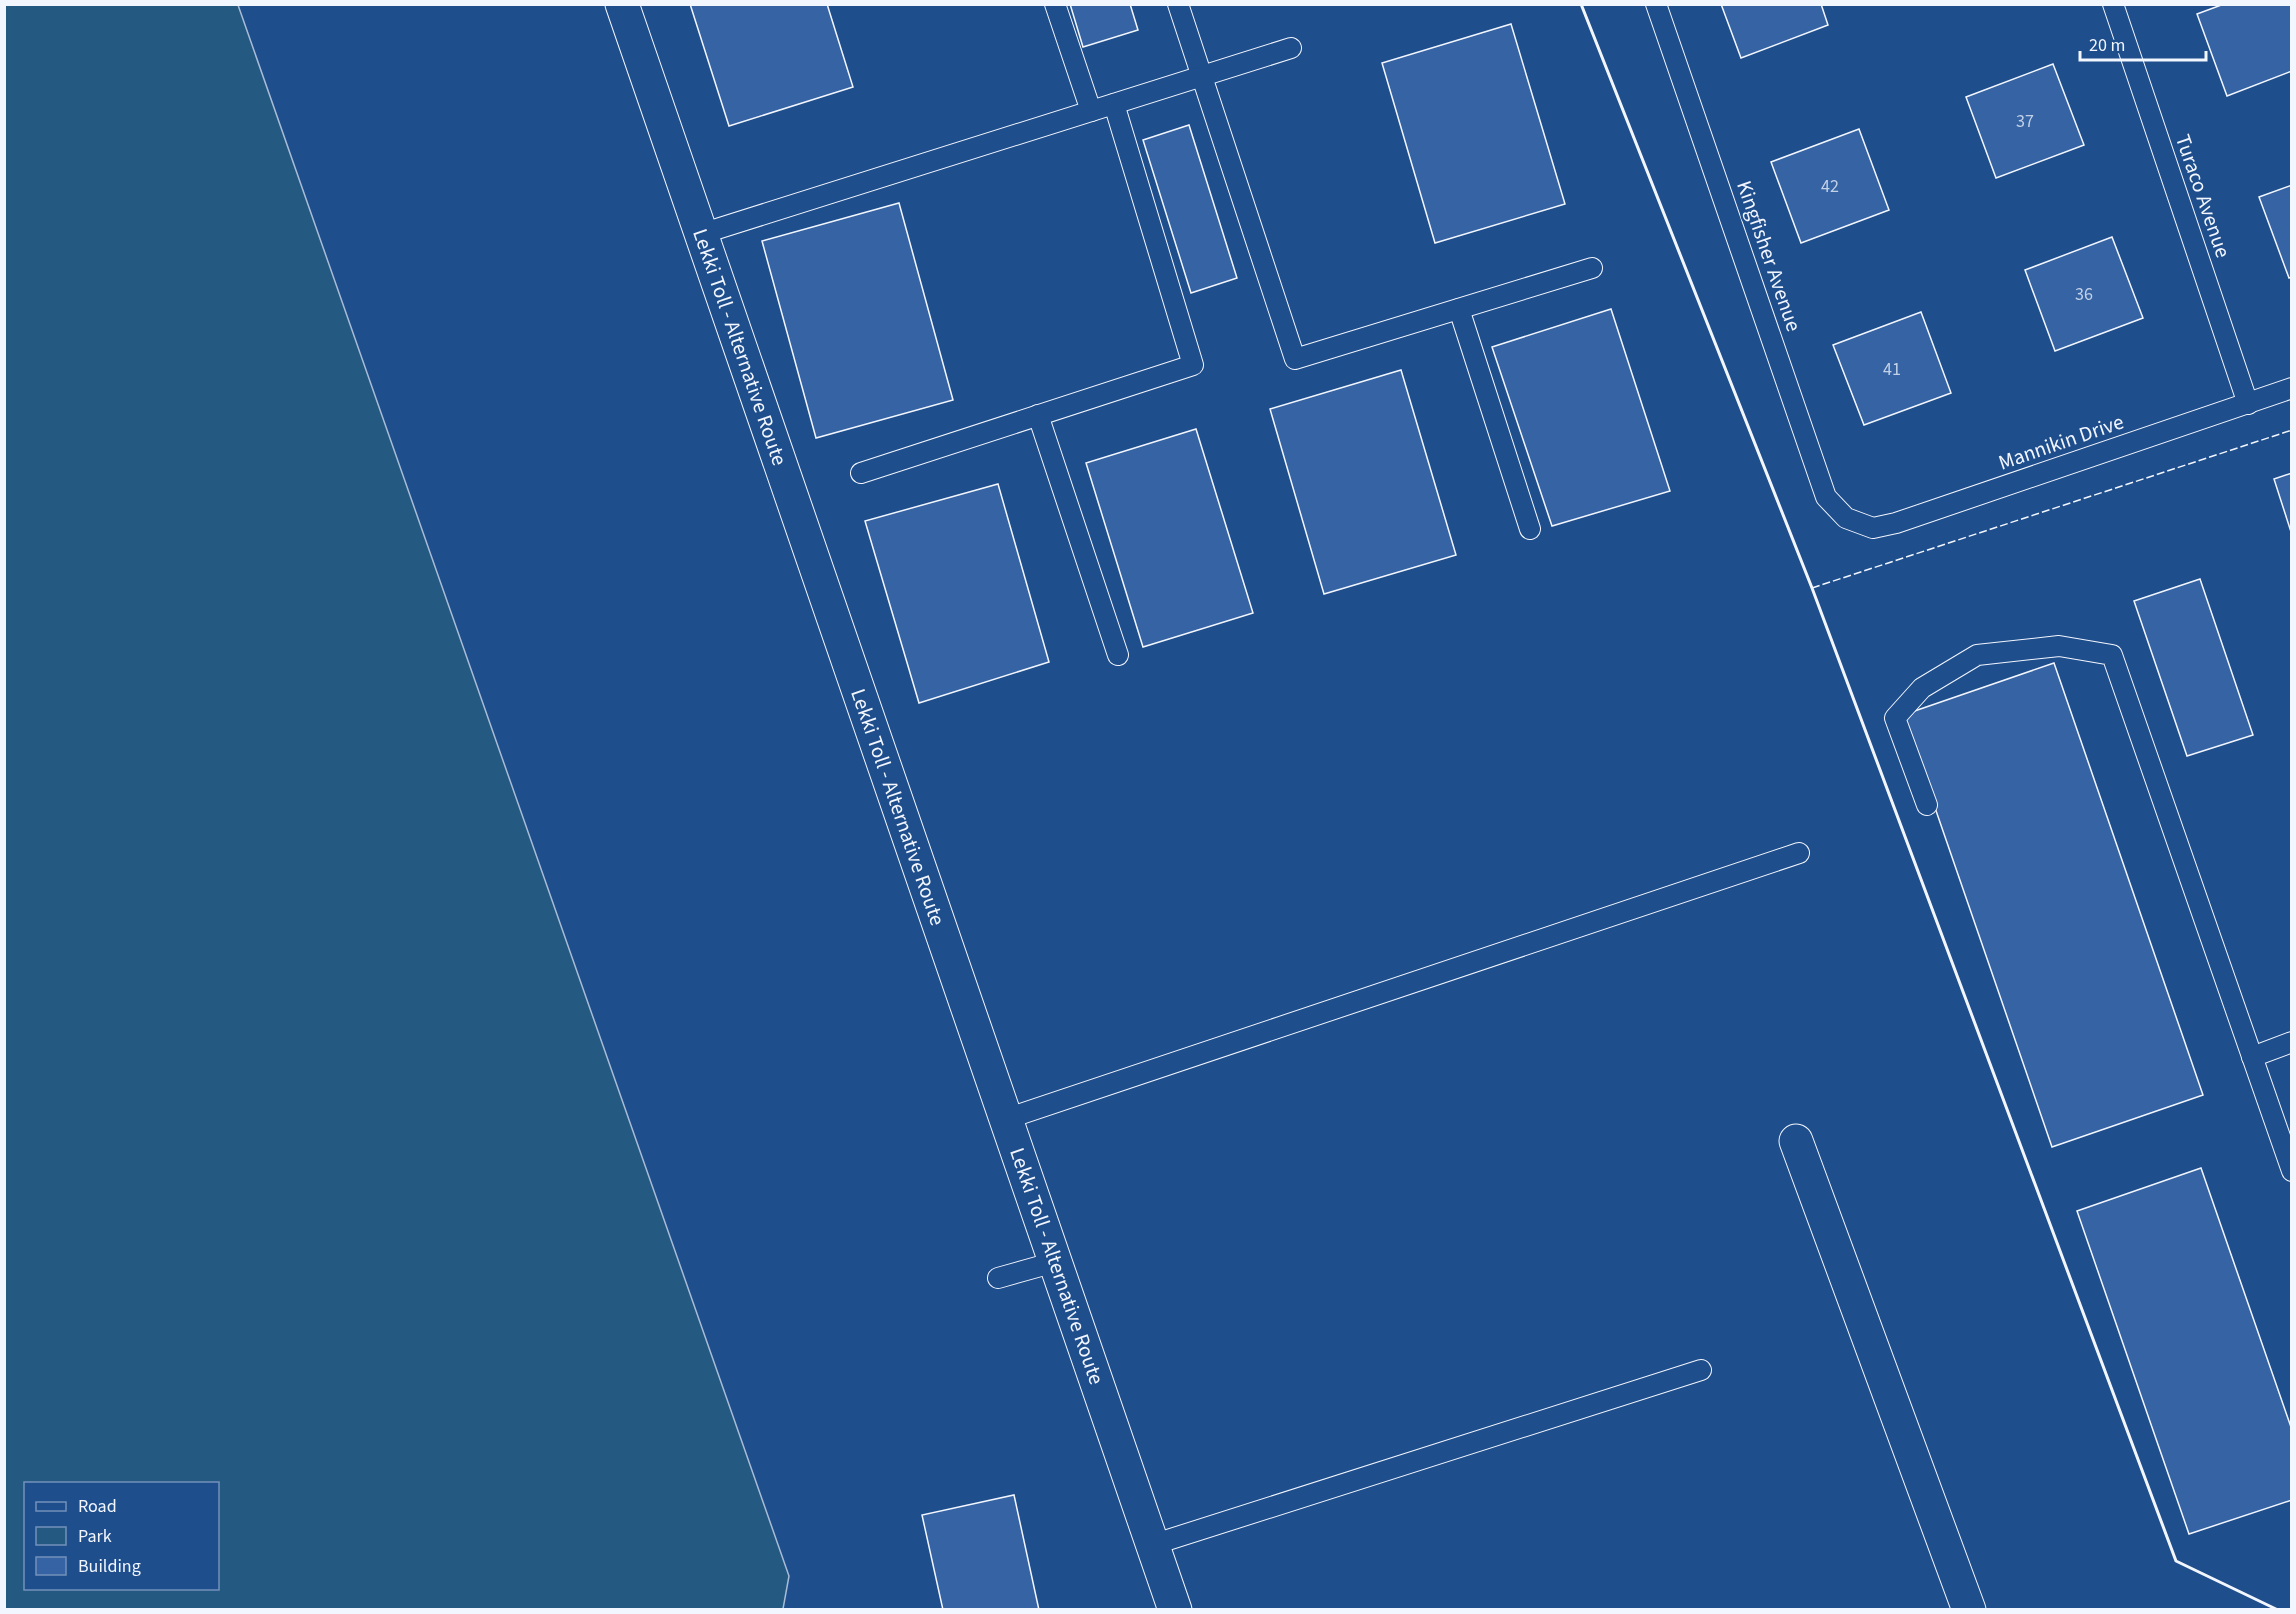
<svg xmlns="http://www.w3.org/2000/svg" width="2296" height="1614" font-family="'Source Sans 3',sans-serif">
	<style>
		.green { fill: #245a82; stroke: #a8bbd7; stroke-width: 1.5; fill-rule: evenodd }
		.building { fill: #3563a3; stroke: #f2f6ff; stroke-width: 1.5 }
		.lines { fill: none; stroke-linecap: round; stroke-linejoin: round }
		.lane-casing { stroke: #f2f6ff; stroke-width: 22 }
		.street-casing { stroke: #f2f6ff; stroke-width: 35 }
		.lane { stroke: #1f4e8c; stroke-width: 20 }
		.street { stroke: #1f4e8c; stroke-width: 33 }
		.fence { stroke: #f2f6ff; stroke-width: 1.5; stroke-dasharray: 8 3; stroke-linecap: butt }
		.wall { stroke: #f2f6ff; stroke-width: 3 }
		.labels { text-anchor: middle; stroke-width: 4.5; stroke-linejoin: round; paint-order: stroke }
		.number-label { font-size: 18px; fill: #c3d1e8 }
		.street-label { font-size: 21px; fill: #f2f6ff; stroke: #1f4e8c }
	</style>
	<rect width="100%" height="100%" fill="#1f4e8c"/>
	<path class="green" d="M5 4 238 5 789 1576 783 1609H5ZM26 1484H218V1588H26Z"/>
	<g class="building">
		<path d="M690 4H827L853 87 729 126Z"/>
		<path d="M1070 4H1130L1138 30 1083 47Z"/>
		<path d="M1721 4H1821L1828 25 1741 58Z"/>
		<path d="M2224 4H2292V71L2227 96 2197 14Z"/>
		<path d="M1511 24 1565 204 1435 243 1382 63Z"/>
		<path d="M2053 64 2084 145 1996 178 1966 97Z"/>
		<path d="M1189 125 1237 278 1191 293 1143 140Z"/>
		<path d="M1859 129 1889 210 1801 243 1771 162Z"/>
		<path d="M2292 185V277L2289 278 2259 197Z"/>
		<path d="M899 203 953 400 816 438 762 241Z"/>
		<path d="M2112 237 2143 318 2055 351 2025 270Z"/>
		<path d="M1611 309 1670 491 1552 526 1492 347Z"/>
		<path d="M1921 312 1951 393 1864 425 1833 345Z"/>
		<path d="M1401 370 1456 555 1324 594 1270 409Z"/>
		<path d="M1196 429 1253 613 1143 647 1086 463Z"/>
		<path d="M2292 473V535L2274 479Z"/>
		<path d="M998 484 1049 662 919 703 865 521Z"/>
		<path d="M2200 579 2253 735 2187 756 2134 601Z"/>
		<path d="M2054 663 2203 1095 2052 1147 1903 715Z"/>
		<path d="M2201 1168 2292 1430V1500L2189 1534 2077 1211Z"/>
		<path d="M1014 1495 1039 1610H943L922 1515Z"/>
	</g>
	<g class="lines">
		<g class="lane-casing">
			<g id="lane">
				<path d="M1055 4 1091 111"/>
				<path d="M1178 4 1295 359 1592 268"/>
				<path d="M1656 4 1826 497 1846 518 1873 528 1896 523 2292 388"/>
				<path d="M2113 4 2248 404"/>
				<path d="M701 234 1291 48"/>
				<path d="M1459 309 1530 529"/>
				<path d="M1038 415 1118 655"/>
				<path d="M861 473 1193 365 1114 104"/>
				<path d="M1927 805 1895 718 1922 688 1977 655 2059 646 2112 655 2292 1171"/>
				<path d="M2252 1057 2292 1042"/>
				<path d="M1006 1119 1799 853"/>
				<path d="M998 1278 1055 1262"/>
				<path d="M1152 1545 1701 1370"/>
			</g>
		</g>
		<g class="street-casing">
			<g id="street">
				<path d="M622 4 1175 1610"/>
				<path d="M1796 1141 1969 1610"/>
			</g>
		</g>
		<use href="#lane" class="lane"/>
		<use href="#street" class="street"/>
		<path class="fence" d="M1812 588 2292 430"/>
		<path class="wall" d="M1581 4 1812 588 2176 1561 2278 1610"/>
	</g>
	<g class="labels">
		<g class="number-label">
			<text x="2025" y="127">37</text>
			<text x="1830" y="192">42</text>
			<text x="2084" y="300">36</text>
			<text x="1892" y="375">41</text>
		</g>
		<g class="street-label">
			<text transform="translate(2203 196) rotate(71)" y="7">Turaco Avenue</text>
			<text transform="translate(1769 256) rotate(71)" y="7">Kingfisher Avenue</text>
			<text transform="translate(740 347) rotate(71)" y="7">Lekki Toll - Alternative Route</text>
			<text transform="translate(2061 442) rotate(-19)" y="7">Mannikin Drive</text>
			<text transform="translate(898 807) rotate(71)" y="7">Lekki Toll - Alternative Route</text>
			<text transform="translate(1057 1266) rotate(71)" y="7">Lekki Toll - Alternative Route</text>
		</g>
	</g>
	<rect width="2296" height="1614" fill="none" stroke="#f2f6ff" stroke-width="12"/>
	<rect x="24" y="1482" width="195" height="108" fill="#1f4e8c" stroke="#7391ba" stroke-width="1.5"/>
	<rect x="36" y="1502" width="30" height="9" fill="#1f4e8c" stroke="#7391ba" stroke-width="1.5"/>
	<text x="78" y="1512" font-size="18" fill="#f2f6ff">Road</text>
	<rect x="36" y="1527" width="30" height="18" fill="#245a82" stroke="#7391ba" stroke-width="1.5"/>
	<text x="78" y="1542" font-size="18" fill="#f2f6ff">Park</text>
	<rect x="36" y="1557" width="30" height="18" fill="#3563a3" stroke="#7391ba" stroke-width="1.5"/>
	<text x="78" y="1572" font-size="18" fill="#f2f6ff">Building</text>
	<path d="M2080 51v9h126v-9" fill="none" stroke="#f2f6ff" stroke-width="3"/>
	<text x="2089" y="51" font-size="18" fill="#f2f6ff" stroke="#1f4e8c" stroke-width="4.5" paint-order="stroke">20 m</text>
</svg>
